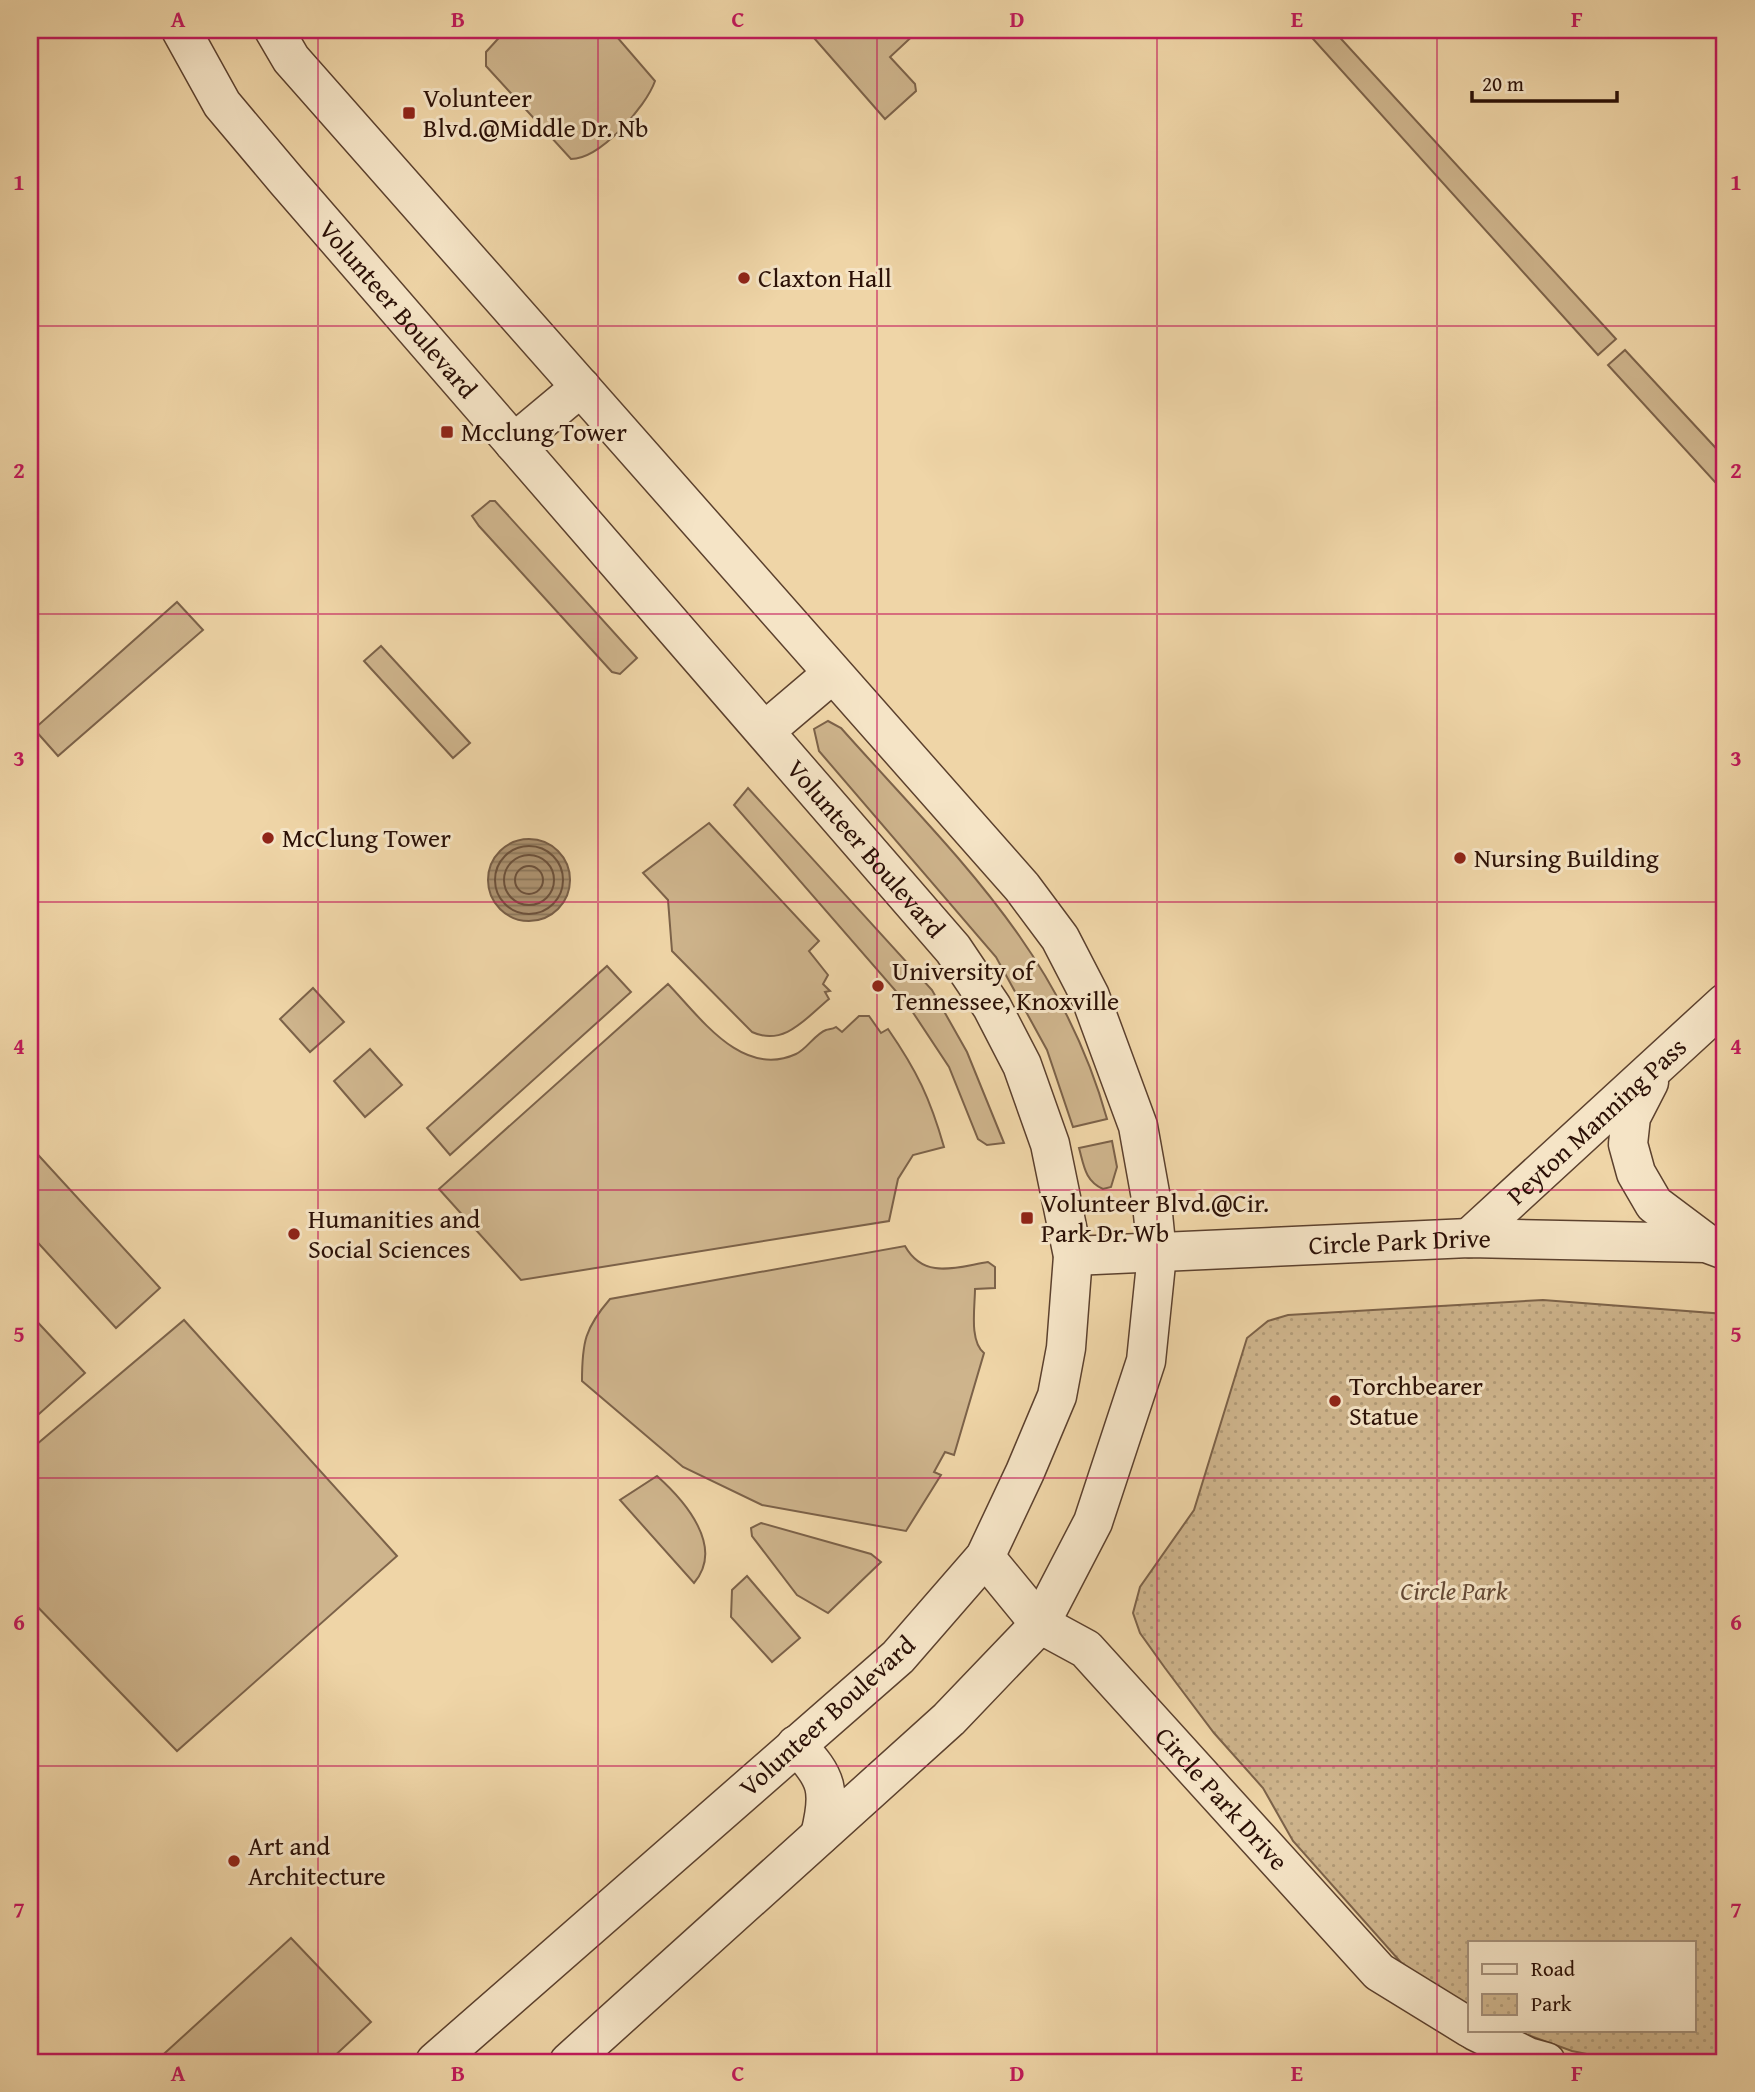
<svg xmlns="http://www.w3.org/2000/svg" width="1755" height="2092" font-family="'Gentium Book Plus',serif">
	<style>
		.grass { fill: #ceb48c; stroke: #7c6249; stroke-width: 2 }
		.park { fill: url(#park-dots); stroke: #7c6249; stroke-width: 2 }
		.water { fill: url(#water-rules); stroke: #785e46; stroke-width: 2 }
		.lines { fill: none; stroke-linecap: round; stroke-linejoin: round }
		.shore { stroke: #6c513b; stroke-width: 2 }
		.minor-casing { stroke: #5c412e; stroke-width: 41 }
		.tertiary-casing { stroke: #5c412e; stroke-width: 41 }
		.minor { stroke: #f5e4c6; stroke-width: 38 }
		.tertiary { stroke: #f5e4c6; stroke-width: 38 }
		.grid { fill: none; stroke: #c2185b; stroke-width: 2; stroke-opacity: 0.55 }
		.poi-dot { fill: #8f2418; stroke: #f5e4c6; stroke-width: 2.5 }
		.labels { text-anchor: middle; stroke-width: 6; stroke-linejoin: round; paint-order: stroke }
		.poi-label { font-size: 26px; fill: #2b1006; stroke: #f5e4c6; text-anchor: start }
		.street-label { font-size: 26px; fill: #2b1006; stroke: #f5e4c6 }
		.park-label { font-size: 26px; font-style: italic; fill: #644935; stroke: #f5e4c6 }
		.neatline { fill: none; stroke: #c2185b; stroke-width: 2.5 }
		.grid-label { font-size: 23px; text-anchor: middle; font-weight: bold; fill: #c2185b }
	</style>
	<defs>
		<pattern id="park-dots" width="8" height="8" patternUnits="userSpaceOnUse" patternTransform="scale(1.75)"><rect width="8" height="8" fill="#ceb48c"/><path d="M2 2h.1M6 6h.1" fill="none" stroke="#b19a77" stroke-width="1.8" stroke-linecap="round"/></pattern>
		<pattern id="water-rules" width="6" height="5" patternUnits="userSpaceOnUse" patternTransform="scale(1.75)"><rect width="6" height="5" fill="#ac9270"/><path d="M0 2.5h6" fill="none" stroke="#8c765a"/></pattern>
	</defs>
	<rect width="100%" height="100%" fill="#efd5a7"/>
	<filter id="stains"><feTurbulence type="fractalNoise" baseFrequency=".00286" numOctaves="4"/><feColorMatrix values="0 0 0 0 .2 0 0 0 0 .09 0 0 0 0 .02 0 0 0 .5 -.17"/></filter>
	<radialGradient id="worn" r=".72"><stop offset=".6" stop-color="#630" stop-opacity="0"/><stop offset="1" stop-color="#630" stop-opacity=".3"/></radialGradient>
	<g class="grass">
		<path d="M506 30H611L655 81C646 107 600 159 571 159L486 66V52Z"/>
		<path d="M807 30H919L890 57 915 84 916 91 885 119Z"/>
		<path d="M1305 30H1333L1616 339 1598 355Z"/>
		<path d="M1625 350 1725 458V493L1608 365Z"/>
		<path d="M490 501H495L637 658 620 674 612 672 479 526 472 516Z"/>
		<path d="M177 602 203 630 58 756 34 729Z"/>
		<path d="M381 646 470 743 453 758 364 661Z"/>
		<path d="M828 721 841 728C953 854 1060 950 1107 1119L1073 1127 1047 1050 996 957 819 751 814 729Z"/>
		<path d="M748 788 932 990 967 1052 1004 1143 987 1145 978 1139 949 1067 908 1005 734 805Z"/>
		<path d="M709 823 819 941 809 951 828 975 823 984 830 991 825 992 829 999C806 1018 784 1047 752 1032L672 951 668 900 643 873Z"/>
		<path d="M607 966 631 992 450 1155 427 1128Z"/>
		<path d="M668 984C700 1017 742 1079 796 1054 807 1049 815 1034 826 1030 830 1029 833 1029 836 1027L842 1032 859 1016H869L881 1033 888 1029C917 1071 930 1098 944 1147L913 1155 898 1179 889 1221 521 1280 439 1189Z"/>
		<path d="M313 988 344 1022 310 1052 280 1019Z"/>
		<path d="M370 1049 402 1085 365 1117 334 1081Z"/>
		<path d="M1112 1141 1117 1167 1111 1187 1103 1189C1085 1181 1084 1166 1079 1148Z"/>
		<path d="M30 1146 160 1288 116 1328 30 1234Z"/>
		<path d="M905 1246C924 1280 956 1267 988 1262L995 1267V1288L975 1289C975 1307 969 1341 984 1353L954 1455 945 1452 934 1472 941 1475 906 1531 762 1505 683 1467 582 1381C582 1342 585 1328 610 1299Z"/>
		<path d="M30 1314 85 1373 30 1422Z"/>
		<path d="M184 1320 397 1556 177 1751 30 1599V1450Z"/>
		<path d="M657 1476C685 1501 725 1547 694 1583L620 1500Z"/>
		<path d="M761 1523 871 1554 881 1562 828 1613 797 1595 752 1536 751 1528Z"/>
		<path d="M747 1576 800 1638 772 1662 731 1617 732 1590Z"/>
		<path d="M291 1938 371 2022 328 2062H155Z"/>
	</g>
	<path class="park" d="M1543 1300 1725 1314V2062H1626L1572 2051 1517 2031H1694V1943H1470V2011L1413 1976 1293 1841 1263 1788 1214 1733 1165 1668 1140 1633 1133 1613 1140 1587 1194 1510 1247 1338 1268 1321 1288 1315Z"/>
	<circle class="water" cx="529" cy="880" r="41"/>
	<g class="lines">
		<g class="shore">
			<circle cx="529" cy="880" r="34"/>
			<circle cx="529" cy="880" r="25"/>
			<circle cx="529" cy="880" r="14"/>
		</g>
		<g class="minor-casing">
			<g id="minor">
				<path d="M1649 1082 1631 1117 1628 1144 1636 1173 1654 1204 1706 1243"/>
				<path id="s1" d="M1469 1238 1725 1003"/>
				<path id="s2" d="M1073 1256 1469 1238 1706 1243 1725 1250"/>
				<path id="s3" d="M985 1557 1040 1624 1086 1649 1379 1972 1470 2028"/>
				<path d="M1475 2031 1528 2057 1546 2062"/>
			</g>
		</g>
		<g class="tertiary-casing">
			<g id="tertiary">
				<path id="s4" d="M181 30 222 104 286 180 953 949 992 1007 1022 1065 1050 1144 1073 1256 1066 1348 1057 1396 1025 1472 985 1557 898 1657 435 2062"/>
				<path d="M274 30 291 59 1022 887 1060 938 1090 996 1138 1126 1152 1204 1157 1254 1146 1361 1093 1522 1040 1624 949 1719 569 2062"/>
				<path d="M514 443 581 387"/>
				<path d="M766 730 832 674"/>
				<path d="M796 1745C828 1778 831 1791 820 1835"/>
			</g>
		</g>
		<use href="#minor" class="minor"/>
		<use href="#tertiary" class="tertiary"/>
	</g>
	<path class="grid" d="M318 30V2062M598 30V2062M877 30V2062M1157 30V2062M1437 30V2062M30 326H1725M30 614H1725M30 902H1725M30 1190H1725M30 1478H1725M30 1766H1725"/>
	<g class="poi-dot">
		<rect x="402" y="106" width="14" height="14" rx="3.5"/>
		<circle cx="744" cy="278" r="7"/>
		<rect x="440" y="425" width="14" height="14" rx="3.5"/>
		<circle cx="268" cy="838" r="7"/>
		<circle cx="1460" cy="858" r="7"/>
		<circle cx="878" cy="986" r="7"/>
		<rect x="1020" y="1211" width="14" height="14" rx="3.5"/>
		<circle cx="294" cy="1234" r="7"/>
		<circle cx="1335" cy="1401" r="7"/>
		<circle cx="234" cy="1861" r="7"/>
	</g>
	<g class="labels">
		<g class="poi-label">
			<text x="423" y="107">Volunteer<tspan x="423" dy="30">Blvd.@Middle Dr. Nb</tspan></text>
			<text x="758" y="287">Claxton Hall</text>
			<text x="461" y="441">Mcclung Tower</text>
			<text x="282" y="847">McClung Tower</text>
			<text x="1474" y="867">Nursing Building</text>
			<text x="892" y="980">University of<tspan x="892" dy="30">Tennessee, Knoxville</tspan></text>
			<text x="1041" y="1212">Volunteer Blvd.@Cir.<tspan x="1041" dy="30">Park Dr. Wb</tspan></text>
			<text x="308" y="1228">Humanities and<tspan x="308" dy="30">Social Sciences</tspan></text>
			<text x="1349" y="1395">Torchbearer<tspan x="1349" dy="30">Statue</tspan></text>
			<text x="248" y="1855">Art and<tspan x="248" dy="30">Architecture</tspan></text>
		</g>
		<g class="street-label">
			<text dy="9" stroke="none"><textPath href="#s4" startOffset="355">Volunteer Boulevard</textPath></text>
			<text dy="9" stroke="none"><textPath href="#s4" startOffset="1069">Volunteer Boulevard</textPath></text>
			<text dy="9" stroke="none"><textPath href="#s1" startOffset="173">Peyton Manning Pass</textPath></text>
			<text dy="9" stroke="none"><textPath href="#s2" startOffset="327">Circle Park Drive</textPath></text>
			<text transform="translate(827 1716) rotate(-42)" y="9">Volunteer Boulevard</text>
			<text dy="9" stroke="none"><textPath href="#s3" startOffset="341">Circle Park Drive</textPath></text>
		</g>
		<g class="park-label">
			<text x="1454" y="1600">Circle Park</text>
		</g>
	</g>
	<rect width="1755" height="2092" fill="none" stroke="#efd5a7" stroke-width="77"/>
	<rect x="1468" y="1941" width="228" height="91" fill="#f5e4c6" stroke="#a48f79" stroke-width="2"/>
	<rect x="1482" y="1964" width="35" height="10" fill="#f5e4c6" stroke="#a48f79" stroke-width="2"/>
	<text x="1531" y="1976" font-size="21" fill="#2b1006">Road</text>
	<rect x="1482" y="1994" width="35" height="21" fill="url(#park-dots)" stroke="#a48f79" stroke-width="2"/>
	<text x="1531" y="2011" font-size="21" fill="#2b1006">Park</text>
	<path d="M1472 91v10h145v-10" fill="none" stroke="#2b1006" stroke-width="3.5"/>
	<text x="1482" y="91" font-size="21" fill="#2b1006" stroke="#f5e4c6" stroke-width="5" paint-order="stroke">20 m</text>
	<rect x="38" y="38" width="1678" height="2016" class="neatline"/>
	<g class="grid-label">
		<text x="178" y="27">A</text>
		<text x="458" y="27">B</text>
		<text x="738" y="27">C</text>
		<text x="1017" y="27">D</text>
		<text x="1297" y="27">E</text>
		<text x="1577" y="27">F</text>
		<text x="19" y="190">1</text>
		<text x="1736" y="190">1</text>
		<text x="19" y="478">2</text>
		<text x="1736" y="478">2</text>
		<text x="19" y="766">3</text>
		<text x="1736" y="766">3</text>
		<text x="19" y="1054">4</text>
		<text x="1736" y="1054">4</text>
		<text x="19" y="1342">5</text>
		<text x="1736" y="1342">5</text>
		<text x="19" y="1630">6</text>
		<text x="1736" y="1630">6</text>
		<text x="19" y="1918">7</text>
		<text x="1736" y="1918">7</text>
		<text x="178" y="2081">A</text>
		<text x="458" y="2081">B</text>
		<text x="738" y="2081">C</text>
		<text x="1017" y="2081">D</text>
		<text x="1297" y="2081">E</text>
		<text x="1577" y="2081">F</text>
	</g>
	<rect width="100%" height="100%" filter="url(#stains)"/>
	<rect width="100%" height="100%" fill="url(#worn)"/>
</svg>
